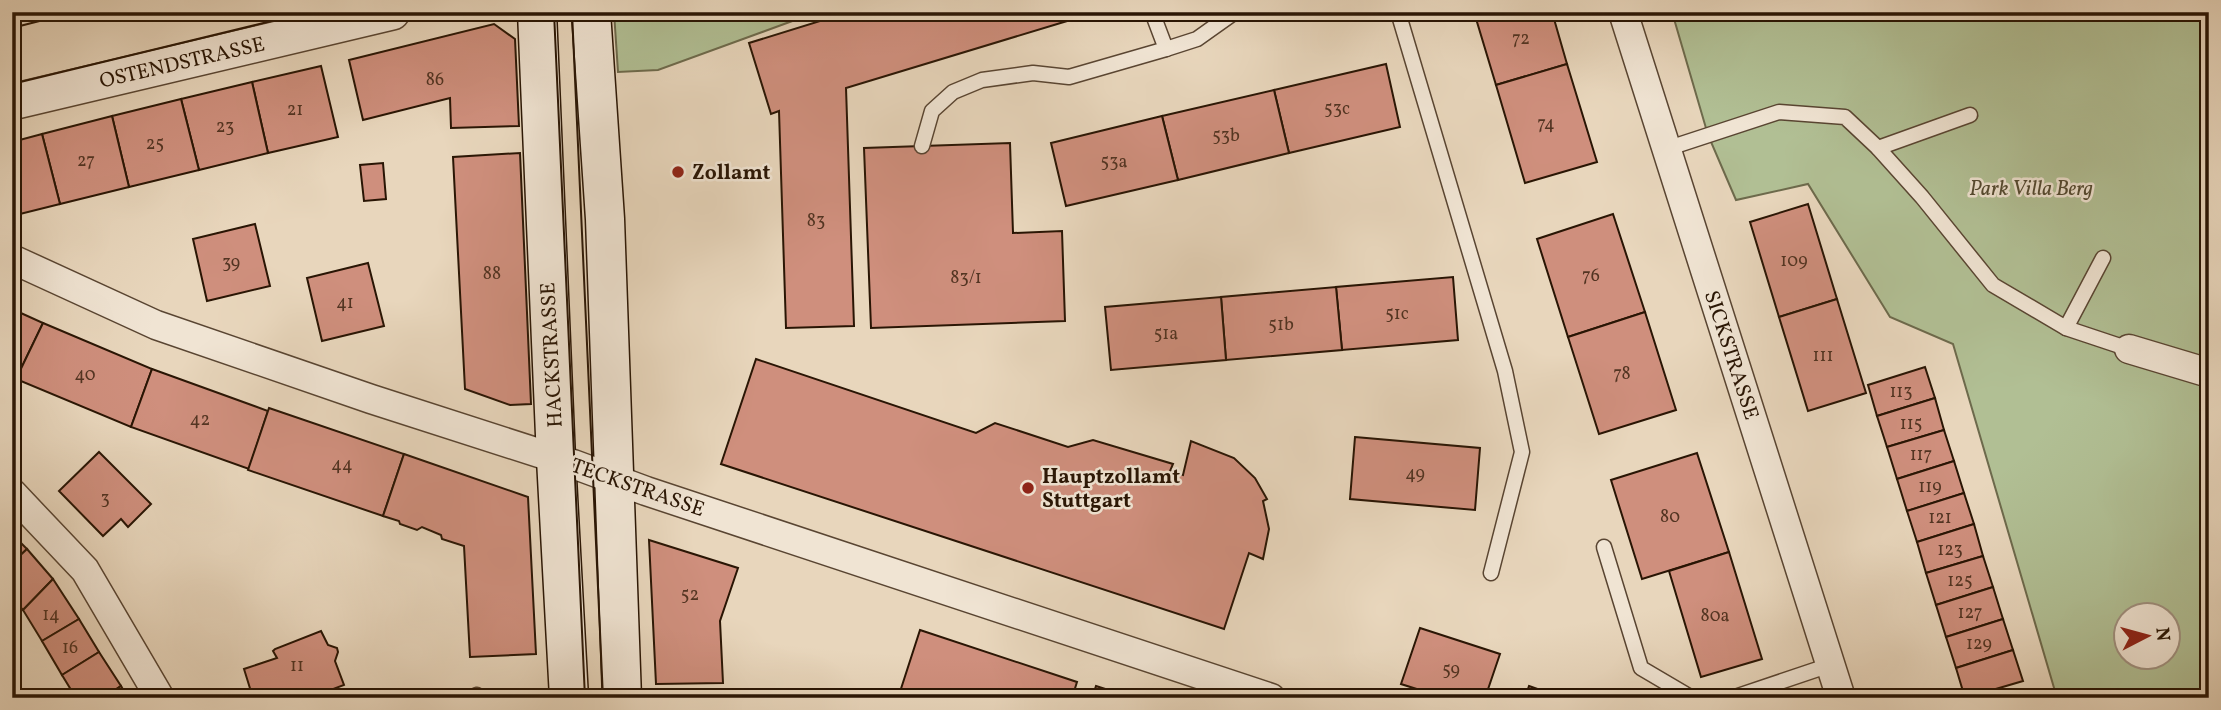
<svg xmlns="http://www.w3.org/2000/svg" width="2221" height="710" font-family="Vollkorn,serif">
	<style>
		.green { fill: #b1bf94; stroke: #6d6a4c; stroke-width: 2; fill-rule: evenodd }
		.building { fill: #cf8f7d; stroke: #291504; stroke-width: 2 }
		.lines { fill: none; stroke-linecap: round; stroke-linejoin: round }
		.service-casing { stroke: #594532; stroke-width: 17 }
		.minor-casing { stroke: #594532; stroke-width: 31 }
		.tertiary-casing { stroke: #594532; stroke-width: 38 }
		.secondary-casing { stroke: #291504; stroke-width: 41 }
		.service { stroke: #f0e4d3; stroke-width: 14 }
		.minor { stroke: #f0e4d3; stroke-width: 28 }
		.tertiary { stroke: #f0e4d3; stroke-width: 35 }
		.secondary { stroke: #f0e4d3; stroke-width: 38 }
		.tram { stroke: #291504; stroke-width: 2 }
		.poi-dot { fill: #8f2418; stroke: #f0e4d3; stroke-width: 2.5 }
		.labels { text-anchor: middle; stroke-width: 5; stroke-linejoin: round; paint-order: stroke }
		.number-label { font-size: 18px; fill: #523422 }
		.street-label { font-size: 21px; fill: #291504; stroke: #f0e4d3 }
		.poi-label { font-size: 21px; font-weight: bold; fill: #291504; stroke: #f0e4d3; text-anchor: start }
		.park-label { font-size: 21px; font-style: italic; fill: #52482f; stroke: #f0e4d3 }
	</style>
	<rect width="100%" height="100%" fill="#e8d6bc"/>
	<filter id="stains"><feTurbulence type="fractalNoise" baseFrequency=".00286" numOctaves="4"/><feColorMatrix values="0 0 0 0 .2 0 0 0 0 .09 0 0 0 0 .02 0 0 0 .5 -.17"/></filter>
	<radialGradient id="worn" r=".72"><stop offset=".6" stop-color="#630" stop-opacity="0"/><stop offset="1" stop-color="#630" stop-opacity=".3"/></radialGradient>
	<g class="green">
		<path d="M614 12H817L658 70 618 72Z"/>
		<path d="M1672 12H2209V698H2057L1953 344 1890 317 1808 184 1736 200 1708 135ZM2126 616H2168V658H2126Z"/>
	</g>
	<g class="building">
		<path d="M849 12H1075L1077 18 846 88 854 326 786 328 779 111 771 114 749 43Z"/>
		<path d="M1474 12H1552L1567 64 1496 85Z"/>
		<path d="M494 24 515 39 519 126 451 128 450 98 363 120 349 60Z"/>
		<path d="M1386 64 1400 127 1289 153 1274 90Z"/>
		<path d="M1567 64 1597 162 1525 183 1496 85Z"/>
		<path d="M321 66 338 137 268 153 252 82Z"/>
		<path d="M252 82 268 153 199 170 181 99Z"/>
		<path d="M1274 90 1289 153 1178 180 1162 116Z"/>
		<path d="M181 99 199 170 129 187 112 116Z"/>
		<path d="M112 116 129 187 60 204 42 134Z"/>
		<path d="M1162 116 1178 180 1066 206 1051 143Z"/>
		<path d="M42 134 60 204 12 216V142Z"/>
		<path d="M1010 143 1013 233 1062 231 1065 321 871 328 864 148Z"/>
		<path d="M520 153 531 404 510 405 465 389 453 157Z"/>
		<path d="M383 163 386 199 364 201 360 165Z"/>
		<path d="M1808 204 1837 299 1779 317 1750 222Z"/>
		<path d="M1613 214 1645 312 1568 337 1537 239Z"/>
		<path d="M255 224 270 286 207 301 193 239Z"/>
		<path d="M368 263 384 326 322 341 307 278Z"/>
		<path d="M1453 277 1458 340 1342 350 1336 287Z"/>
		<path d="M1336 287 1342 350 1226 360 1221 297Z"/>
		<path d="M1221 297 1226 360 1111 370 1105 307Z"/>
		<path d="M1837 299 1866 393 1808 411 1779 317Z"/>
		<path d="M12 309 43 323 16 379 12 377Z"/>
		<path d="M1645 312 1676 410 1599 434 1568 337Z"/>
		<path d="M43 323 152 369 131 427 16 379Z"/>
		<path d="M756 359 976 433 995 423 1068 447 1093 440 1173 464 1170 471 1183 475 1191 441 1234 458 1255 478 1267 499 1263 501 1269 529 1263 559 1249 553 1224 629 721 464Z"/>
		<path d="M1925 367 1935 398 1877 416 1868 385Z"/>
		<path d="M152 369 268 411 249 469 131 427Z"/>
		<path d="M1935 398 1944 430 1887 447 1877 416Z"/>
		<path d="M269 408 404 454 383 516 248 470Z"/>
		<path d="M1944 430 1954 461 1897 479 1887 447Z"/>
		<path d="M1355 437 1480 448 1475 510 1350 499Z"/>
		<path d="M99 452 151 504 128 527 121 519 103 536 59 491Z"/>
		<path d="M1697 453 1729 552 1642 579 1611 480Z"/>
		<path d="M404 454 528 497 536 654 470 657 464 546 442 539 441 535 422 527 417 530 400 524 399 521 383 516Z"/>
		<path d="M1954 461 1964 493 1907 511 1897 479Z"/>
		<path d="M1964 493 1974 524 1917 542 1907 511Z"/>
		<path d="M1974 524 1983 556 1926 573 1917 542Z"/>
		<path d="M12 534 27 549 12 563Z"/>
		<path d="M649 540 738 568 720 621 723 683 656 684Z"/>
		<path d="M27 549 53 579 23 610 12 598V563Z"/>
		<path d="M1729 552 1762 659 1701 677 1669 571Z"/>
		<path d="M1983 556 1993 587 1936 605 1926 573Z"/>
		<path d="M53 579 79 619 42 641 23 610Z"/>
		<path d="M1993 587 2003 619 1946 637 1936 605Z"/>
		<path d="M79 619 99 652 62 675 42 641Z"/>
		<path d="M2003 619 2013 650 1956 668 1946 637Z"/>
		<path d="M1420 628 1500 654 1485 698H1445L1401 684Z"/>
		<path d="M920 630 1077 682 1072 698H898Z"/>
		<path d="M321 631 328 645 337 648 338 652 335 661 344 685 317 695 318 698H253L244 669 277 658 273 651 275 649Z"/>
		<path d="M2013 650 2023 681 1965 698 1956 668Z"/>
		<path d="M99 652 121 686 103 698H76L62 675Z"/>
		<path d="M121 686 128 698H103Z"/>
		<path d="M1096 686 1130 697 1129 698H1092Z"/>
		<path d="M1529 686 1563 698H1525Z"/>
		<path d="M1961 691 1963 698H1940Z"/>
	</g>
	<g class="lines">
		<g class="service-casing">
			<g id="service">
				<path d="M1152 12 1166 49 1197 39 1235 12"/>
				<path d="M1398 12 1505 371 1522 452 1491 573"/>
				<path d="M922 146 932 111 953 92 982 80 1033 73 1069 77 1166 49"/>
				<path d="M1878 148 1970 115"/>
				<path d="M1666 149 1779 112 1845 117 1878 148 1922 197 1993 285 2066 328 2129 349"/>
				<path d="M2066 328 2103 258"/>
				<path d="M1604 547 1641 668 1692 698"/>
				<path d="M477 695 481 698"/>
				<path d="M1732 698 1830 665"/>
			</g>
		</g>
		<g class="minor-casing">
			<g id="minor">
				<path d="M1623 12 1841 698"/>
				<path d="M12 259 156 325 371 399 573 464 646 491 1271 698"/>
				<path d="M2129 349 2209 373"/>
				<path d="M12 493 85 570 160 698"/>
			</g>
		</g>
		<g class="tertiary-casing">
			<path id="tertiary" d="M12 102 392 12"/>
		</g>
		<g class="secondary-casing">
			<g id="secondary">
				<path d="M537 12 556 459 569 698"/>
				<path d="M591 12 605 219 622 698"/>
			</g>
		</g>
		<use href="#service" class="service"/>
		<use href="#minor" class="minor"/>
		<use href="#tertiary" class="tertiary"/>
		<use href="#secondary" class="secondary"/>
		<g class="tram">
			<path d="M554 12 585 698"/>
			<path d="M572 12 603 698"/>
			<path d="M12 28 75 12"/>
			<path d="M12 84 309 12"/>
		</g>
	</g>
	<g class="poi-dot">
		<circle cx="678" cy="172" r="7"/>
		<circle cx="1028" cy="488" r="7"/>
	</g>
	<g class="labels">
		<g class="number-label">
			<text x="1521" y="44">72</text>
			<text x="435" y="85">86</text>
			<text x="1337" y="114">53c</text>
			<text x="295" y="115">21</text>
			<text x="1546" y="129">74</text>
			<text x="225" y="132">23</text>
			<text x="1226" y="141">53b</text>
			<text x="155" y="149">25</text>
			<text x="86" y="166">27</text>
			<text x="1114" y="167">53a</text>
			<text x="816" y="226">83</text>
			<text x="1794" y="266">109</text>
			<text x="231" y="268">39</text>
			<text x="492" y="279">88</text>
			<text x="1591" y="281">76</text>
			<text x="966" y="283">83/1</text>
			<text x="345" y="308">41</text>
			<text x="1397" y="319">51c</text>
			<text x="1281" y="330">51b</text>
			<text x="1166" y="339">51a</text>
			<text x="1823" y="361">111</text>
			<text x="1622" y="379">78</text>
			<text x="85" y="380">40</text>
			<text x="1901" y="397">113</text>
			<text x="200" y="425">42</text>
			<text x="1911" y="429">115</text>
			<text x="1921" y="460">117</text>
			<text x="342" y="470">44</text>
			<text x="1415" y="479">49</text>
			<text x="1930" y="492">119</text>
			<text x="105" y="504">3</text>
			<text x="1670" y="522">80</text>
			<text x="1940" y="523">121</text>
			<text x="1950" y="555">123</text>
			<text x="1960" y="586">125</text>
			<text x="690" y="600">52</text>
			<text x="1970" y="618">127</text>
			<text x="51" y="620">14</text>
			<text x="1715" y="621">80a</text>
			<text x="1979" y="649">129</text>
			<text x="70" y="653">16</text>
			<text x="297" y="671">11</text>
			<text x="1451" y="675">59</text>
		</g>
		<g class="street-label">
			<text transform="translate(182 62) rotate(-13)" y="7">OSTENDSTRASSE</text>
			<text transform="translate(551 355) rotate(-93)" y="7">HACKSTRASSE</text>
			<text transform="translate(1732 355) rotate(72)" y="7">SICKSTRASSE</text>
			<text transform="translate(638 487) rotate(19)" y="7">TECKSTRASSE</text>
		</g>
		<g class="poi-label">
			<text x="692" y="179">Zollamt</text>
			<text x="1042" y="483">Hauptzollamt<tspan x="1042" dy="24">Stuttgart</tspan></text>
		</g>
		<g class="park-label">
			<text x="2031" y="195">Park Villa Berg</text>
		</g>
	</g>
	<rect width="2221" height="710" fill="none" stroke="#e8d6bc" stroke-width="42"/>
	<rect x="14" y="14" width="2193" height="682" fill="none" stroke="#291504" stroke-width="3.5"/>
	<rect x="21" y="21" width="2179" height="668" fill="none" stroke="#291504" stroke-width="2"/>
	<g transform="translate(2147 636) rotate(84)"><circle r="33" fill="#f0e4d3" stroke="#a09180" stroke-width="2"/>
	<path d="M0-5L12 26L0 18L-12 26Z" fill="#8f2418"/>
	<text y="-10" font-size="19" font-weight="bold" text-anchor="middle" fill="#291504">N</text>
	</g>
	<rect width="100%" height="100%" filter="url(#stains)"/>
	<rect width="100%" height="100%" fill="url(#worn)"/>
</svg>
